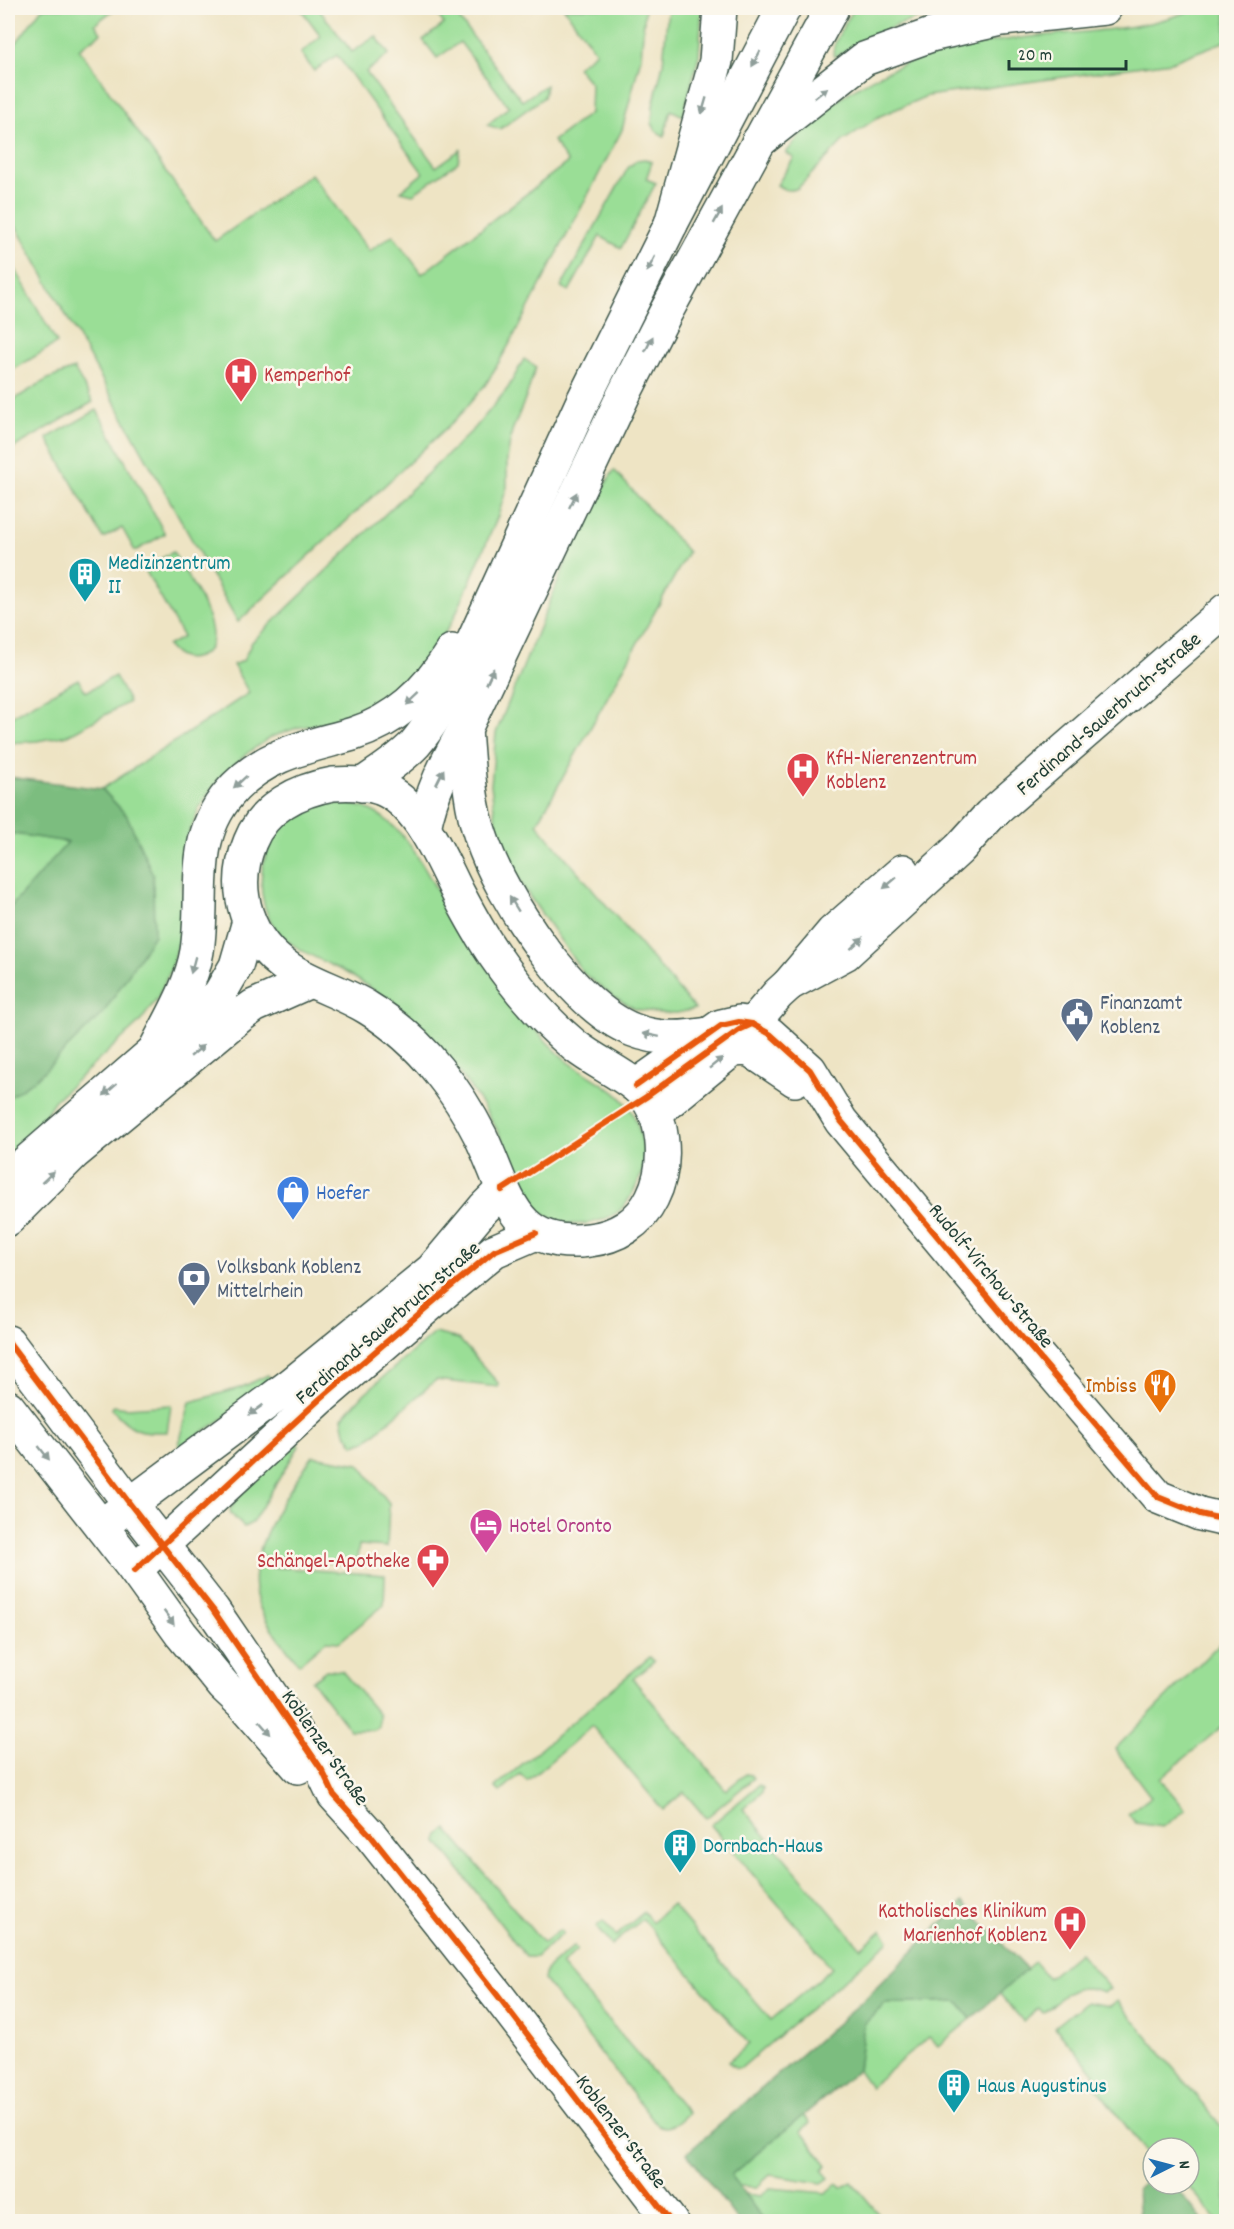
<svg xmlns="http://www.w3.org/2000/svg" width="1234" height="2229" font-family="Dekko,sans-serif">
	<style>
		.green { fill: #9ade96; stroke: #5c8e65; stroke-width: 1.5 }
		.forest { fill: #7bbd7f; stroke: #4d7d5a; stroke-width: 1.5 }
		.lines { fill: none; stroke-linecap: round; stroke-linejoin: round }
		.street-casing { stroke: #3e564a; stroke-width: 36 }
		.secondary-casing { stroke: #3e564a; stroke-width: 36 }
		.primary-casing { stroke: #3e564a; stroke-width: 36 }
		.street { stroke: #fff; stroke-width: 33 }
		.secondary { stroke: #fff; stroke-width: 33 }
		.primary { stroke: #fff; stroke-width: 33 }
		.cycleway-casing { stroke: #fbf7ec; stroke-width: 10 }
		.cycleway { stroke: #e8590c; stroke-width: 6 }
		.oneway { fill: #8f9e9a }
		.labels { text-anchor: middle; stroke-width: 5; stroke-linejoin: round; paint-order: stroke }
		.health-label { font-size: 21px; fill: #be3a42; stroke: #fbf7ec; text-anchor: start }
		.culture-label { font-size: 21px; fill: #0d838f; stroke: #fbf7ec; text-anchor: start }
		.street-label { font-size: 21px; fill: #1f3d34; stroke: #fbf7ec }
		.service-label { font-size: 21px; fill: #4e5e75; stroke: #fbf7ec; text-anchor: start }
		.shop-label { font-size: 21px; fill: #366cbe; stroke: #fbf7ec; text-anchor: start }
		.food-label { font-size: 21px; fill: #c56008; stroke: #fbf7ec; text-anchor: end }
		.hotel-label { font-size: 21px; fill: #b23c85; stroke: #fbf7ec; text-anchor: start }
	</style>
	<rect width="100%" height="100%" fill="#fbf7ec"/>
	<filter id="ink" filterUnits="userSpaceOnUse"><feTurbulence type="fractalNoise" baseFrequency=".0167" numOctaves="2"/><feDisplacementMap in="SourceGraphic" scale="12" xChannelSelector="R" yChannelSelector="G"/><feConvolveMatrix kernelMatrix="1 2 1 2 8 2 1 2 1" color-interpolation-filters="sRGB"/></filter>
	<filter id="wash" filterUnits="userSpaceOnUse"><feTurbulence type="fractalNoise" baseFrequency=".008" numOctaves="4" result="noise"/><feDisplacementMap in="SourceGraphic" scale="24" xChannelSelector="R" yChannelSelector="G"/><feGaussianBlur stdDeviation="1.35" result="paint"/><feColorMatrix in="noise" values="0 0 0 0 0 0 0 0 0 0 0 0 0 0 0 0 0 1.4 0 .05"/><feComposite in="paint" operator="in"/></filter>
	<g filter="url(#wash)">
		<rect width="100%" height="100%" fill="#eee4c4"/>
		<g class="green">
			<path d="M42 8H116L95 24 101 33 79 49 215 241 311 174 369 251 393 235 422 274 568 162 553 141 590 113 591 84 577 67 596 52 564 8H645L641 57 622 130 509 345 486 384 457 418 238 622 8 212V54Z"/>
			<path d="M300 8H318L352 52 376 36 389 54 366 72 436 167 460 150 458 162 413 194 401 191 423 173 337 55 314 71 301 53 321 36Z"/>
			<path d="M433 8H451L522 101 546 85 544 97 500 129 487 125 509 107 460 42 437 58 423 40 444 24Z"/>
			<path d="M668 8H702L699 55 683 116 671 110 664 136 656 131 652 123 653 106 663 64Z"/>
			<path d="M855 8H969L925 16 895 26 834 57C829 46 848 19 855 8Z"/>
			<path d="M1196 8H1226V41L1171 62 927 96 880 116 843 141 798 188C789 192 785 190 777 185L794 158 786 153C796 140 807 126 819 115 890 54 971 41 1062 34 1106 30 1155 27 1196 8Z"/>
			<path d="M645 159 652 162 646 179 656 183 621 248 600 236 569 291 561 287 628 168 637 160Z"/>
			<path d="M8 256 57 343 8 373Z"/>
			<path d="M524 359 536 367 526 397 512 431 507 459V487L498 516 454 618 437 646 420 671 401 688 370 708 341 720 297 728 271 737 249 752 222 775 200 806 188 836 182 870 183 904 180 938 171 969 158 997 140 1022 54 1101 30 1139 8 1163V1098L37 1078 127 816 102 789 249 693 233 665 243 661 252 642 475 428 508 388Z"/>
			<path d="M74 369 93 402 8 451V403L48 379Z"/>
			<path d="M97 410 165 534 135 551 122 528 103 538 47 438Z"/>
			<path d="M614 470 688 552 537 824 695 1009 677 1013H660L635 1009 614 997 584 974 525 890 498 839 491 785 496 733 582 523Z"/>
			<path d="M173 552C185 573 240 648 194 658 182 661 175 655 167 646L183 637 144 568Z"/>
			<path d="M115 676 129 702 68 735 37 741 8 743V718L78 679 86 692Z"/>
			<path d="M329 803C343 803 357 804 370 810 408 827 427 875 447 908 457 926 469 942 481 958 507 993 532 1031 566 1060 587 1077 618 1087 632 1112 639 1126 645 1148 644 1164 642 1177 629 1203 619 1211 609 1219 590 1224 579 1224 563 1225 545 1218 535 1207 524 1195 521 1179 514 1164 498 1128 476 1092 450 1062 432 1042 413 1018 390 1002 377 993 364 983 350 975 331 964 310 957 292 944 262 924 255 885 267 852 278 821 298 810 329 803Z"/>
			<path d="M8 833 69 842 8 910Z"/>
			<path d="M434 1333 459 1339 498 1383V1387L436 1380 366 1441 354 1445 345 1432 342 1418 365 1393Z"/>
			<path d="M268 1375 272 1382 237 1410 178 1448 190 1402 240 1388Z"/>
			<path d="M171 1405 167 1432C136 1432 134 1432 112 1409L113 1406 127 1408Z"/>
			<path d="M294 1441 299 1446 252 1523 244 1527 231 1514 230 1509 248 1483Z"/>
			<path d="M313 1456 359 1464 389 1503 387 1547 359 1545 356 1565 258 1556C269 1519 291 1487 313 1456Z"/>
			<path d="M256 1566 385 1575 384 1605 339 1642 326 1641 299 1664C276 1634 247 1607 256 1566Z"/>
			<path d="M1226 1637V1723L1160 1779 1186 1810 1162 1827 1136 1823 1128 1814 1151 1797 1115 1749Z"/>
			<path d="M650 1657 654 1661 633 1679 726 1790 746 1774 751 1775 754 1778 706 1818 684 1792 663 1810 592 1726 527 1781 520 1774 500 1792 495 1787Z"/>
			<path d="M326 1670 342 1671 379 1715V1727L374 1730H350L312 1681Z"/>
			<path d="M759 1785 763 1788 762 1792 743 1809 861 1948 882 1930 889 1940 887 1943 741 2068H736L728 2062 749 2044 643 1919 611 1945 596 1927 603 1921 616 1936 644 1912 652 1922 672 1904 771 2020 832 1968 711 1825Z"/>
			<path d="M447 1829 543 1943 560 1930 563 1933 536 1957H526L437 1841 439 1835Z"/>
			<path d="M574 1946 577 1950 561 1965 688 2113C678 2122 670 2132 656 2124L544 1980 546 1970Z"/>
			<path d="M1079 1953 1110 1989 1104 1992C1073 1981 1066 1994 1043 2013L1039 2008 1023 2021 999 1993 1034 1962 1048 1978Z"/>
			<path d="M957 2001 971 2019 938 2046 929 2037 870 2087 858 2070 864 2024 885 2004Z"/>
			<path d="M1118 2001 1226 2132V2221H1218L1187 2184H1189V2148H1153V2161L1090 2079 1095 2074 1055 2027 1086 2002 1110 2006Z"/>
			<path d="M803 2115 810 2123 801 2131 827 2165 822 2170 829 2178 822 2183 770 2175 757 2187 739 2186 731 2175Z"/>
			<path d="M852 2182 885 2221H764L744 2194 761 2196 770 2188 826 2193 837 2184 841 2188Z"/>
		</g>
		<g class="forest">
			<path d="M8 777 102 789 127 816 153 875 154 935 104 1012 37 1078 8 1098V910L68 842 8 833Z"/>
			<path d="M962 1902 1027 1969 971 2019 957 2001 885 2004 864 2024 858 2070 731 2175 764 2221H738L687 2153 863 2001Z"/>
			<path d="M1150 2177 1153 2184H1174L1203 2221H1139L1137 2189Z"/>
		</g>
	</g>
	<g filter="url(#ink)">
		<g class="lines">
			<g class="street-casing">
				<g id="street">
					<path d="M789 984 845 954 959 849 990 815 1226 610"/>
					<path d="M749 1049 752 1024 778 994 789 984 833 932 903 871"/>
				</g>
			</g>
			<g class="secondary-casing">
				<g id="secondary">
					<path d="M465 729C468 765 469 803 481 837 500 897 573 1007 633 1030 658 1040 683 1038 709 1034"/>
					<path d="M333 784C349 783 365 783 380 788 419 802 440 858 458 893 469 914 481 936 495 956 517 988 545 1021 575 1046 594 1061 617 1071 636 1086 666 1112 669 1164 652 1198 640 1223 616 1237 589 1240 512 1250 507 1191 481 1137 469 1113 455 1091 438 1070 418 1045 396 1025 368 1008 344 993 315 985 291 970 247 942 230 890 250 842 264 807 298 790 333 784Z"/>
					<path d="M362 785C380 772 400 760 415 744 432 724 444 702 456 679L582 403 671 224 784 8"/>
					<path d="M424 828C432 789 446 764 465 729L623 396 666 312 832 8"/>
					<path d="M154 1052C170 1020 191 987 197 951 206 892 187 836 235 787 269 752 309 747 353 734 397 720 429 689 452 651"/>
					<path d="M636 1086 721 1026 739 1022 752 1024 770 1034 810 1070 841 1121 1013 1327 1158 1497 1200 1514 1226 1520"/>
					<path d="M655 1113 732 1050 749 1049 795 1080"/>
					<path d="M8 1178 219 995 236 966 249 921"/>
					<path d="M8 1219 74 1153 240 1016 254 1006 310 981"/>
					<path d="M8 1342 130 1504 213 1610 322 1770 334 1795 371 1836 498 1996 671 2222"/>
					<path d="M8 1407 135 1570 181 1634 224 1686 242 1703 298 1767"/>
					<path d="M101 1526 292 1384 432 1270 484 1208 502 1190"/>
					<path d="M135 1570 321 1398 448 1289 494 1251 536 1233"/>
				</g>
			</g>
			<g class="primary-casing">
				<g id="primary">
					<path d="M758 142 864 59 931 35 1002 19 1105 8"/>
					<path d="M671 224 716 61 720 8"/>
				</g>
			</g>
			<use href="#street" class="street"/>
			<use href="#secondary" class="secondary"/>
			<use href="#primary" class="primary"/>
			<g class="cycleway-casing">
				<g id="cycleway">
					<path d="M636 1086 721 1026 739 1022 752 1024 770 1034 810 1070 841 1121 1013 1327 1158 1497 1200 1514 1226 1520"/>
					<path d="M502 1190 646 1097 739 1030 752 1024"/>
					<path d="M8 1342 130 1504 213 1610 322 1770 334 1795 371 1836 498 1996 671 2222"/>
					<path d="M135 1570 321 1398 448 1289 494 1251 536 1233"/>
				</g>
			</g>
			<use href="#cycleway" class="cycleway"/>
		</g>
		<defs><path id="oneway-solid" d="M-6-.8H1V-3.2L6.5 0L1 3.2V.8H-6Z" transform="scale(1.5)"/></defs>
		<g class="oneway">
			<use href="#oneway-solid" transform="translate(756 59) rotate(118)"/>
			<use href="#oneway-solid" transform="translate(821 93) rotate(-38)"/>
			<use href="#oneway-solid" transform="translate(704 106) rotate(106)"/>
			<use href="#oneway-solid" transform="translate(718 216) rotate(-61)"/>
			<use href="#oneway-solid" transform="translate(651 264) rotate(117)"/>
			<use href="#oneway-solid" transform="translate(649 344) rotate(-63)"/>
			<use href="#oneway-solid" transform="translate(573 500) rotate(-64)"/>
			<use href="#oneway-solid" transform="translate(490 676) rotate(-65)"/>
			<use href="#oneway-solid" transform="translate(413 699) rotate(137)"/>
			<use href="#oneway-solid" transform="translate(440 777) rotate(-64)"/>
			<use href="#oneway-solid" transform="translate(240 782) rotate(138)"/>
			<use href="#oneway-solid" transform="translate(890 883) rotate(140)"/>
			<use href="#oneway-solid" transform="translate(514 904) rotate(-122)"/>
			<use href="#oneway-solid" transform="translate(857 943) rotate(-43)"/>
			<use href="#oneway-solid" transform="translate(193 965) rotate(105)"/>
			<use href="#oneway-solid" transform="translate(651 1035) rotate(-168)"/>
			<use href="#oneway-solid" transform="translate(197 1051) rotate(-40)"/>
			<use href="#oneway-solid" transform="translate(716 1063) rotate(-39)"/>
			<use href="#oneway-solid" transform="translate(110 1090) rotate(139)"/>
			<use href="#oneway-solid" transform="translate(48 1177) rotate(-43)"/>
			<use href="#oneway-solid" transform="translate(256 1410) rotate(144)"/>
			<use href="#oneway-solid" transform="translate(44 1453) rotate(52)"/>
			<use href="#oneway-solid" transform="translate(169 1618) rotate(54)"/>
			<use href="#oneway-solid" transform="translate(265 1728) rotate(49)"/>
		</g>
	</g>
	<defs>
		<g id="hospital-pin" transform="scale(1.725)"><path d="M0 17L-7.5 6A9.5 9.5 0 1 1 7.5 6Z" fill="#e0444e" stroke="#fbf7ec"/><path d="M-5-5h3v3.5h4V-5h3V5h-3V1.5h-4V5h-3Z" fill="#fff"/></g>
		<g id="building-pin" transform="scale(1.725)"><path d="M0 17L-7.5 6A9.5 9.5 0 1 1 7.5 6Z" fill="#0f9aa8" stroke="#fbf7ec"/><path d="M-4-6H4V6H1V3H-1V6H-4ZM-2.5-4.3h1.7v1.8h-1.7ZM.8-4.3h1.7v1.8H.8ZM-2.5-1h1.7V.8h-1.7ZM.8-1h1.7V.8H.8Z" fill="#fff"/></g>
		<g id="civic-pin" transform="scale(1.725)"><path d="M0 17L-7.5 6A9.5 9.5 0 1 1 7.5 6Z" fill="#5c6f8a" stroke="#fbf7ec"/><path d="M-.6-6.5H3V-4.5H.6V-3L4-1V1h2V6H-6V1h2V-1L-.6-3ZM-1.2 2.5V6h2.4V2.5Z" fill="#fff"/></g>
		<g id="shop-pin" transform="scale(1.725)"><path d="M0 17L-7.5 6A9.5 9.5 0 1 1 7.5 6Z" fill="#3f7fe0" stroke="#fbf7ec"/><path d="M-5-2.5h2.3a2.7 3.5 0 0 1 5.4 0H5L5.5 6h-11ZM-1.5-2.5h3a1.5 2.3 0 0 0-3 0Z" fill="#fff"/></g>
		<g id="bank-pin" transform="scale(1.725)"><path d="M0 17L-7.5 6A9.5 9.5 0 1 1 7.5 6Z" fill="#5c6f8a" stroke="#fbf7ec"/><path d="M-6-4H6V4H-6ZM0-2.3a2.3 2.3 0 1 0 0 4.6a2.3 2.3 0 1 0 0-4.6Z" fill="#fff"/></g>
		<g id="restaurant-pin" transform="scale(1.725)"><path d="M0 17L-7.5 6A9.5 9.5 0 1 1 7.5 6Z" fill="#e8710a" stroke="#fbf7ec"/><path d="M-5-6h1v4h1v-4h1v4h1v-4h1v5L-1.5 .5V6h-2V.5L-5-1ZM5-6V6H3V1.5H1.5Q1.5-4 5-6Z" fill="#fff"/></g>
		<g id="hotel-pin" transform="scale(1.725)"><path d="M0 17L-7.5 6A9.5 9.5 0 1 1 7.5 6Z" fill="#d1479c" stroke="#fbf7ec"/><path d="M-6-4.5h1.5V1H6V5H4.5V3h-9V5H-6ZM-4 0a1.8 1.8 0 1 1 3.6 0ZM.5 0V-2.5h3Q6-2.5 6 0Z" fill="#fff"/></g>
		<g id="pharmacy-pin" transform="scale(1.725)"><path d="M0 17L-7.5 6A9.5 9.5 0 1 1 7.5 6Z" fill="#e0444e" stroke="#fbf7ec"/><path d="M-2-6h4v4h4v4h-4v4h-4v-4h-4v-4h4Z" fill="#fff"/></g>
	</defs>
	<g fill-rule="evenodd">
		<use href="#hospital-pin" x="241" y="374"/>
		<use href="#building-pin" x="85" y="574"/>
		<use href="#hospital-pin" x="803" y="769"/>
		<use href="#civic-pin" x="1077" y="1014"/>
		<use href="#shop-pin" x="293" y="1192"/>
		<use href="#bank-pin" x="194" y="1278"/>
		<use href="#restaurant-pin" x="1160" y="1385"/>
		<use href="#hotel-pin" x="486" y="1525"/>
		<use href="#pharmacy-pin" x="433" y="1560"/>
		<use href="#building-pin" x="680" y="1845"/>
		<use href="#hospital-pin" x="1070" y="1922"/>
		<use href="#building-pin" x="954" y="2085"/>
	</g>
	<g class="labels">
		<g class="health-label">
			<text x="264" y="381">Kemperhof</text>
			<text x="826" y="764">KfH-Nierenzentrum<tspan x="826" dy="24">Koblenz</tspan></text>
			<text x="410" y="1567" text-anchor="end">Schängel-Apotheke</text>
			<text x="1047" y="1917" text-anchor="end">Katholisches Klinikum<tspan x="1047" dy="24">Marienhof Koblenz</tspan></text>
		</g>
		<g class="culture-label">
			<text x="108" y="569">Medizinzentrum<tspan x="108" dy="24">II</tspan></text>
			<text x="703" y="1852">Dornbach-Haus</text>
			<text x="977" y="2092">Haus Augustinus</text>
		</g>
		<g class="street-label">
			<text transform="translate(1108 713) rotate(-41)" y="7">Ferdinand-Sauerbruch-Straße</text>
			<text transform="translate(992 1275) rotate(50)" y="7">Rudolf-Virchow-Straße</text>
			<text transform="translate(387 1322) rotate(-41)" y="7">Ferdinand-Sauerbruch-Straße</text>
			<text transform="translate(326 1747) rotate(55)" y="7">Koblenzer Straße</text>
			<text transform="translate(622 2131) rotate(53)" y="7">Koblenzer Straße</text>
		</g>
		<g class="service-label">
			<text x="1100" y="1009">Finanzamt<tspan x="1100" dy="24">Koblenz</tspan></text>
			<text x="217" y="1273">Volksbank Koblenz<tspan x="217" dy="24">Mittelrhein</tspan></text>
		</g>
		<g class="shop-label">
			<text x="316" y="1199">Hoefer</text>
		</g>
		<g class="food-label">
			<text x="1137" y="1392">Imbiss</text>
		</g>
		<g class="hotel-label">
			<text x="509" y="1532">Hotel Oronto</text>
		</g>
	</g>
	<rect width="1234" height="2229" fill="none" stroke="#fbf7ec" stroke-width="30"/>
	<g transform="translate(1171 2166) rotate(84)"><circle r="28" fill="#fbf7ec" stroke="#a3ada2" stroke-width="1.5"/>
	<path d="M0-4.5L10 22L0 15L-10 22Z" fill="#1f6fb2"/>
	<text y="-9" font-size="16" font-weight="bold" text-anchor="middle" fill="#1f3d34">N</text>
	</g>
	<path d="M1009 60v9h117v-9" fill="none" stroke="#1f3d34" stroke-width="3"/>
	<text x="1018" y="60" font-size="18" fill="#1f3d34" stroke="#fbf7ec" stroke-width="4.5" paint-order="stroke">20 m</text>
</svg>
